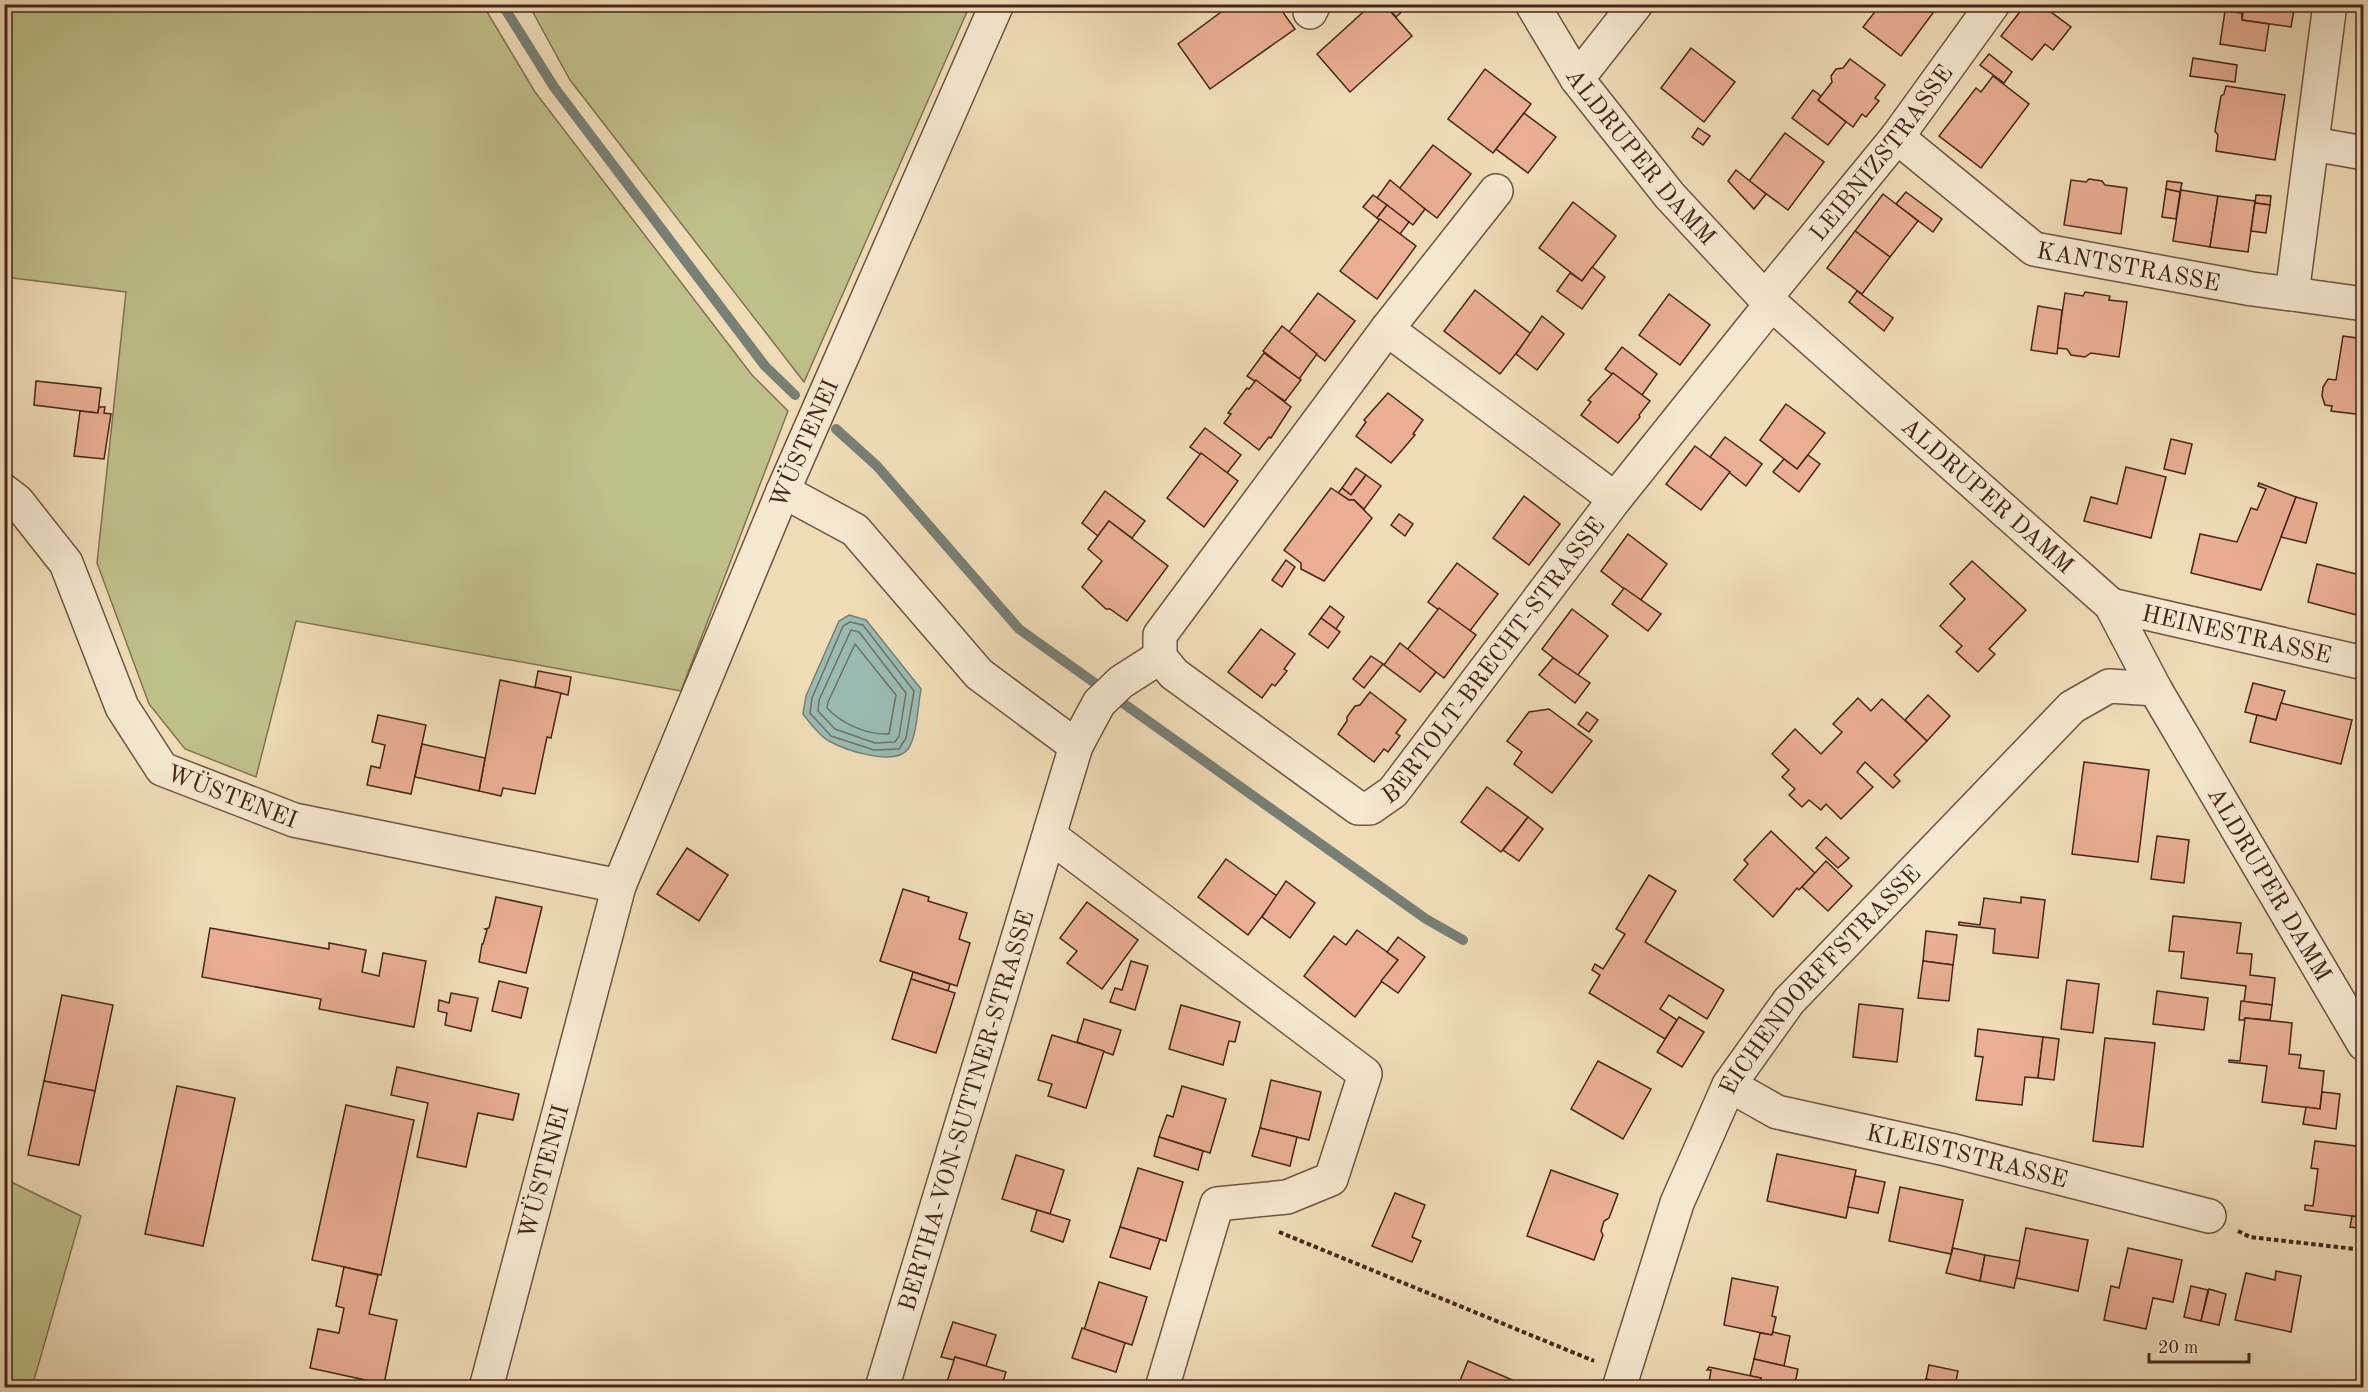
<svg xmlns="http://www.w3.org/2000/svg" width="2368" height="1392" font-family="'Old Standard TT',serif">
	<style>
		.green { fill: #bfbf8a; stroke: #827252; stroke-width: 1.5 }
		.water { fill: #9abbb2; stroke: #787f75; stroke-width: 1.5 }
		.lines { fill: none; stroke-linecap: round; stroke-linejoin: round }
		.shore { stroke: #707066; stroke-width: 1.5 }
		.stream { stroke: #787f75; stroke-width: 10 }
		.building { fill: #e9ae93; stroke: #46251a; stroke-width: 1.5 }
		.minor-casing { stroke: #705341; stroke-width: 36 }
		.path { stroke: #46251a; stroke-width: 4; stroke-dasharray: 4.5 3; stroke-linecap: butt }
		.minor { stroke: #f5e8d0; stroke-width: 33 }
		.labels { text-anchor: middle; stroke-width: 4.5; stroke-linejoin: round; paint-order: stroke }
		.street-label { font-size: 24px; fill: #46251a; stroke: #f5e8d0 }
	</style>
	<rect width="100%" height="100%" fill="#efdcb7"/>
	<filter id="stains"><feTurbulence type="fractalNoise" baseFrequency=".00333" numOctaves="4"/><feColorMatrix values="0 0 0 0 .2 0 0 0 0 .09 0 0 0 0 .02 0 0 0 .5 -.17"/></filter>
	<radialGradient id="worn" r=".72"><stop offset=".6" stop-color="#630" stop-opacity="0"/><stop offset="1" stop-color="#630" stop-opacity=".3"/></radialGradient>
	<g class="green">
		<path d="M5 4 483 5 535 92 752 375 788 411 681 691 296 621 256 777 185 749 149 704 97 563 126 292 5 277Z"/>
		<path d="M529 5H970L804 382 570 80Z"/>
		<path d="M5 1179 81 1216 32 1387H5Z"/>
	</g>
	<path class="water" d="M849 615 866 620 921 689C918 704 917 737 908 749 895 767 845 750 829 741 819 736 810 723 803 714L806 696 839 621Z"/>
	<g class="lines">
		<g class="shore">
			<path d="M850 622 863 625 914 691 906 738 899 749 874 750 831 736 810 713 812 698 843 626Z"/>
			<path d="M851 630 859 632 906 693 899 736 895 742 875 743 835 729 818 711 819 700Z"/>
			<path d="M855 644 896 695 889 734C867 735 842 724 827 708L828 702Z"/>
		</g>
		<g class="stream">
			<path d="M502 4 554 87 765 366 795 395"/>
			<path d="M836 429 877 466 1019 629 1426 919 1463 940"/>
		</g>
	</g>
	<g class="building">
		<path d="M1232 4H1277L1295 29 1210 89 1178 44Z"/>
		<path d="M1372 4H1384L1412 36 1350 92 1317 54Z"/>
		<path d="M1385 4H1403L1406 8 1396 17Z"/>
		<path d="M1881 4H1922L1933 13 1901 56 1863 27Z"/>
		<path d="M1922 4H1938L1932 12Z"/>
		<path d="M2026 4H2051L2047 9 2071 27 2053 50 2045 44 2032 60 2001 36Z"/>
		<path d="M2244 4H2298L2297 10H2294L2291 27 2242 20Z"/>
		<path d="M2225 11 2242 13V20L2269 24 2265 51 2220 44Z"/>
		<path d="M1691 48 1735 82 1704 122 1661 88Z"/>
		<path d="M1989 54 2012 72 2004 83 1980 65Z"/>
		<path d="M2193 58 2237 65 2235 82 2190 76Z"/>
		<path d="M1850 59 1885 85 1875 98 1879 101 1866 117 1862 114 1853 127 1818 100 1832 82 1831 76 1836 69 1843 68Z"/>
		<path d="M1485 69 1531 104 1493 153 1448 119Z"/>
		<path d="M1993 76 2029 104 1981 168 1939 136 1976 88 1981 92Z"/>
		<path d="M2226 86 2285 95 2275 160 2216 151 2218 135 2215 131 2221 96 2224 94Z"/>
		<path d="M1813 90 1821 96 1818 100 1846 122 1828 145 1792 118Z"/>
		<path d="M1524 113 1556 137 1528 173 1496 149Z"/>
		<path d="M1698 128 1710 136 1703 145 1692 137Z"/>
		<path d="M1785 133 1824 162 1788 210 1749 181Z"/>
		<path d="M1433 145 1471 174 1437 218 1399 189Z"/>
		<path d="M1736 170 1766 194 1754 209 1728 181Z"/>
		<path d="M2089 179 2102 181 2105 185 2127 188 2121 234 2064 225 2071 180 2086 182Z"/>
		<path d="M1390 180 1425 209 1413 225 1377 198Z"/>
		<path d="M2167 181 2182 183 2180 192 2166 189Z"/>
		<path d="M2166 189 2180 192 2176 219 2162 217Z"/>
		<path d="M2181 190 2218 196 2210 247 2173 241Z"/>
		<path d="M1906 192 1942 219 1933 232 1896 204Z"/>
		<path d="M1883 194 1918 221 1890 257 1855 231Z"/>
		<path d="M1373 195 1387 205 1377 218 1363 207Z"/>
		<path d="M2256 195 2271 196 2270 205 2255 203Z"/>
		<path d="M2218 196 2255 201 2248 252 2210 247Z"/>
		<path d="M1573 202 1616 236 1582 281 1539 248Z"/>
		<path d="M2255 203 2270 205 2266 233 2251 231Z"/>
		<path d="M1387 205 1409 222 1400 234 1377 218Z"/>
		<path d="M1380 219 1416 246 1377 299 1340 271Z"/>
		<path d="M1855 231 1890 257 1862 294 1827 268Z"/>
		<path d="M1592 267 1605 277 1582 309 1557 291 1570 273 1582 281Z"/>
		<path d="M1475 290 1531 334 1500 374 1444 331Z"/>
		<path d="M1857 291 1893 318 1884 331 1849 302Z"/>
		<path d="M2085 292 2110 296 2109 300 2127 302 2119 357 2091 353 2085 357 2071 355 2067 349 2057 348 2065 293 2083 296Z"/>
		<path d="M1318 293 1355 321 1325 361 1288 333Z"/>
		<path d="M1669 294 1710 325 1680 365 1639 335Z"/>
		<path d="M2038 306 2062 310 2057 354 2031 350Z"/>
		<path d="M1542 316 1564 334 1537 370 1516 354Z"/>
		<path d="M1282 326 1317 354 1299 379 1263 351Z"/>
		<path d="M2343 336 2364 339V415L2331 411 2332 406 2325 405 2322 396 2323 387 2328 379 2336 380Z"/>
		<path d="M1622 347 1657 374 1642 395 1605 369Z"/>
		<path d="M1264 353 1301 380 1285 401 1247 376Z"/>
		<path d="M1613 373 1650 401 1639 415 1640 417 1618 443 1581 415 1591 402 1588 400Z"/>
		<path d="M1256 380 1291 407 1271 438 1269 437 1259 450 1224 423 1231 414 1228 413 1247 388 1249 389Z"/>
		<path d="M36 381 101 388 98 413 34 405Z"/>
		<path d="M1388 393 1423 420 1413 434 1415 435 1391 463 1356 436 1366 422 1364 420Z"/>
		<path d="M1786 404 1825 433 1797 469 1760 440Z"/>
		<path d="M99 407H105L104 413 111 414 104 459 74 456 80 411 98 413Z"/>
		<path d="M1205 428 1241 455 1227 473 1190 447Z"/>
		<path d="M1725 437 1762 464 1746 486 1710 457Z"/>
		<path d="M2171 439 2192 444 2185 474 2164 469Z"/>
		<path d="M1695 446 1730 472 1701 510 1666 484Z"/>
		<path d="M1201 453 1238 481 1204 527 1167 498Z"/>
		<path d="M1808 455 1820 464 1799 492 1773 472 1784 459 1797 469Z"/>
		<path d="M2126 467 2166 477 2151 538 2084 521 2091 497 2117 504Z"/>
		<path d="M1356 468 1366 475 1351 495 1342 488Z"/>
		<path d="M1366 475 1381 486 1364 509 1354 500H1349L1338 493 1342 488 1351 495Z"/>
		<path d="M2259 483 2296 497 2261 590 2191 573 2200 534 2237 542 2251 508 2257 510 2266 489 2258 486Z"/>
		<path d="M1331 488 1349 500H1354L1372 518 1324 581 1301 569V563L1284 550Z"/>
		<path d="M1105 491 1145 521 1132 538 1109 521 1098 536 1082 523Z"/>
		<path d="M1524 496 1560 524 1529 565 1493 538Z"/>
		<path d="M2296 497 2317 503 2306 543 2281 537Z"/>
		<path d="M1399 514 1413 524 1405 536 1391 525Z"/>
		<path d="M1109 521 1168 566 1127 621 1110 609H1106L1082 587 1102 561 1088 549Z"/>
		<path d="M1628 534 1667 564 1640 601 1601 571Z"/>
		<path d="M1286 560 1295 567 1282 587 1272 580Z"/>
		<path d="M1972 561 2026 610 1989 649 1995 654 1978 672 1956 652 1962 646 1940 626 1965 599 1950 584Z"/>
		<path d="M1457 563 1498 594 1469 632 1428 602Z"/>
		<path d="M2317 564 2364 576V617L2308 602Z"/>
		<path d="M1624 588 1661 614 1648 631 1612 604Z"/>
		<path d="M1330 606 1344 617 1336 629 1321 618Z"/>
		<path d="M1439 608 1476 635 1444 678 1407 650Z"/>
		<path d="M1572 609 1608 636 1577 676 1542 649Z"/>
		<path d="M1321 618 1340 632 1328 648 1309 634Z"/>
		<path d="M1261 629 1295 654 1284 669 1287 671 1275 686 1272 684 1262 698 1228 672Z"/>
		<path d="M1400 643 1436 672 1420 692 1384 665Z"/>
		<path d="M1371 656 1383 664 1364 688 1353 679Z"/>
		<path d="M1553 658 1590 683 1575 703 1539 675Z"/>
		<path d="M538 671 571 677 568 695 535 687Z"/>
		<path d="M500 680 561 693 551 738 547 737 535 794 503 788 501 796 479 791Z"/>
		<path d="M2253 683 2285 691 2276 720 2245 712Z"/>
		<path d="M1370 692 1406 720 1396 733 1400 736 1388 752 1384 749 1374 762 1338 734 1347 721V717L1355 706 1360 705Z"/>
		<path d="M1928 695 1950 716 1927 741 1905 720Z"/>
		<path d="M1858 698 1871 711 1882 699 1927 741 1894 775 1900 781 1893 788 1865 762 1857 772 1873 787 1841 819 1826 804 1821 810 1809 800 1802 807 1789 795 1795 789 1782 777 1789 770 1772 754 1795 729 1821 754 1842 732 1833 724Z"/>
		<path d="M2281 703 2352 720 2341 764 2250 742 2257 715 2276 720Z"/>
		<path d="M1549 709 1592 741 1552 793 1514 764 1522 752 1507 741 1529 712Z"/>
		<path d="M1587 712 1598 720 1589 732 1578 724Z"/>
		<path d="M378 715 426 725 411 794 367 785 371 766 380 768 385 745 372 742Z"/>
		<path d="M422 744 485 758 479 791 415 777Z"/>
		<path d="M2084 762 2149 770 2138 862 2072 854Z"/>
		<path d="M1487 787 1528 817 1501 852 1461 822Z"/>
		<path d="M1528 817 1543 829 1519 861 1503 850Z"/>
		<path d="M1771 831 1815 873 1799 890 1797 888 1773 917 1734 880 1748 864 1744 860Z"/>
		<path d="M2157 836 2189 840 2184 883 2151 879Z"/>
		<path d="M1826 837 1849 858 1838 868 1816 848Z"/>
		<path d="M687 848 728 875 699 921 657 894Z"/>
		<path d="M1226 859 1277 896 1248 935 1198 897Z"/>
		<path d="M1826 861 1852 886 1828 911 1802 887Z"/>
		<path d="M1649 875 1676 891 1645 942 1724 990 1707 1019 1669 995 1660 1009 1677 1020 1665 1039 1589 993 1600 975 1592 970 1595 964 1603 969 1625 934 1616 929Z"/>
		<path d="M1286 881 1315 903 1290 938 1262 917Z"/>
		<path d="M903 889 929 897 928 901 967 913 959 939 970 943 957 986 880 961Z"/>
		<path d="M496 897 542 907 526 973 479 962 482 944H483L487 930 485 929 489 928Z"/>
		<path d="M2021 897 2045 900 2038 958 1993 953 1995 929 1959 925V922L1980 925 1984 898 2021 903Z"/>
		<path d="M1087 902 1138 940 1102 989 1067 963 1077 951 1060 938Z"/>
		<path d="M2173 916 2241 923 2237 953 2252 954 2250 975 2275 978 2272 1005 2244 1002 2246 986 2181 978 2184 952 2169 951Z"/>
		<path d="M210 928 329 949V943L366 950 362 972 379 976 383 953 426 961 414 1027 319 1009 321 999 202 977Z"/>
		<path d="M1357 930 1398 960 1355 1017 1304 976 1334 936 1346 945Z"/>
		<path d="M1926 931 1957 935 1953 965 1923 961Z"/>
		<path d="M1398 937 1425 957 1398 993 1381 981 1398 960 1387 952Z"/>
		<path d="M1131 961 1148 966 1135 1010 1110 1002 1115 988 1122 990Z"/>
		<path d="M1923 961 1953 965 1949 1001 1918 998Z"/>
		<path d="M913 972 950 984 948 991 911 979Z"/>
		<path d="M911 979 955 993 936 1053 892 1039Z"/>
		<path d="M2067 980 2099 984 2093 1033 2061 1029Z"/>
		<path d="M499 981 528 988 521 1018 492 1011Z"/>
		<path d="M2157 991 2208 998 2204 1030 2153 1024Z"/>
		<path d="M451 993 478 998 471 1031 445 1025 447 1013 438 1011 439 1000 449 1003Z"/>
		<path d="M62 995 113 1005 95 1091 44 1081Z"/>
		<path d="M2241 1001 2272 1005 2270 1020 2245 1018V1020H2239Z"/>
		<path d="M1859 1004 1903 1009 1897 1062 1853 1057Z"/>
		<path d="M1181 1005 1240 1022 1235 1042 1229 1041 1223 1065 1169 1049Z"/>
		<path d="M1679 1017 1704 1032 1682 1067 1657 1052Z"/>
		<path d="M2245 1018 2292 1023 2289 1054 2301 1055 2299 1068 2324 1071 2320 1109 2262 1102 2267 1066 2229 1062V1060L2240 1061Z"/>
		<path d="M1084 1019 1121 1030 1113 1055 1077 1042Z"/>
		<path d="M1978 1029 2043 1037 2038 1078 2025 1077 2022 1105 1976 1100 1983 1057 1975 1056Z"/>
		<path d="M1052 1035 1104 1051 1086 1108 1048 1096 1052 1084 1038 1080Z"/>
		<path d="M2043 1037 2059 1039 2054 1080 2038 1078Z"/>
		<path d="M2105 1038 2155 1043 2143 1147 2093 1141Z"/>
		<path d="M1598 1061 1651 1089 1623 1139 1571 1109Z"/>
		<path d="M397 1067 519 1094 513 1120 478 1113 466 1167 417 1157 428 1103 391 1095Z"/>
		<path d="M1271 1080 1321 1092 1309 1140 1260 1128Z"/>
		<path d="M44 1081 95 1091 79 1165 28 1155Z"/>
		<path d="M177 1086 235 1098 203 1246 145 1234Z"/>
		<path d="M1182 1086 1226 1099 1210 1153 1159 1137 1167 1115 1173 1117Z"/>
		<path d="M2322 1092 2340 1094 2336 1129 2303 1124 2306 1107 2320 1109Z"/>
		<path d="M346 1105 414 1120 381 1275 312 1260Z"/>
		<path d="M1260 1128 1297 1137 1290 1166 1252 1156Z"/>
		<path d="M1159 1137 1203 1151 1198 1170 1154 1156Z"/>
		<path d="M2315 1141 2364 1147V1188L2359 1217 2305 1210V1205L2313 1206 2318 1169 2311 1168Z"/>
		<path d="M1777 1154 1856 1170 1846 1218 1767 1201Z"/>
		<path d="M1016 1155 1064 1170 1050 1214 1002 1199Z"/>
		<path d="M1138 1168 1183 1182 1166 1241 1120 1227Z"/>
		<path d="M1551 1170 1618 1194 1609 1218 1604 1221 1601 1231 1603 1235 1594 1260 1527 1236Z"/>
		<path d="M1855 1176 1885 1182 1878 1213 1848 1207Z"/>
		<path d="M1900 1187 1963 1200 1951 1254 1889 1241Z"/>
		<path d="M1395 1193 1425 1205 1412 1237 1421 1241 1412 1262 1372 1246Z"/>
		<path d="M1037 1210 1070 1220 1063 1242 1031 1231Z"/>
		<path d="M2360 1214H2364V1229L2350 1227 2352 1216 2359 1217Z"/>
		<path d="M1120 1227 1160 1239 1150 1269 1110 1257Z"/>
		<path d="M2026 1228 2088 1240 2078 1291 2016 1278Z"/>
		<path d="M1953 1248 1985 1255 1980 1281 1946 1273Z"/>
		<path d="M2128 1248 2182 1260 2173 1302 2153 1298 2146 1329 2104 1320 2111 1286 2119 1288Z"/>
		<path d="M1985 1255 2020 1261 2014 1288 1980 1281Z"/>
		<path d="M344 1267 378 1275 369 1314 397 1320 384 1384 310 1368 318 1329 339 1333 344 1308 336 1306Z"/>
		<path d="M2276 1271 2301 1276 2291 1332 2235 1320 2246 1273 2275 1280Z"/>
		<path d="M1732 1278 1778 1287 1772 1316 1776 1317 1772 1335 1724 1325Z"/>
		<path d="M1099 1282 1147 1297 1132 1345 1084 1330Z"/>
		<path d="M2191 1286 2208 1290 2201 1321 2184 1317Z"/>
		<path d="M2209 1289 2226 1294 2219 1325 2201 1321Z"/>
		<path d="M953 1322 996 1335 986 1366 955 1357 954 1360 941 1357Z"/>
		<path d="M1082 1328 1125 1343 1116 1372 1072 1358Z"/>
		<path d="M1773 1332 1790 1336 1784 1366 1754 1359 1760 1333 1772 1335Z"/>
		<path d="M955 1357 1006 1372 1001 1388H945Z"/>
		<path d="M1754 1359 1798 1369 1794 1388H1759L1761 1378 1750 1376Z"/>
		<path d="M1468 1361 1531 1388H1457Z"/>
		<path d="M1929 1365 1958 1371 1955 1386 1926 1379Z"/>
		<path d="M1709 1367 1761 1378 1759 1388H1708L1711 1370H1707Z"/>
		<path d="M1926 1379 1955 1386 1964 1388H1924Z"/>
	</g>
	<g class="lines">
		<g class="minor-casing">
			<g id="minor">
				<path id="s1" d="M1532 4 1577 79 1670 196 1765 298 2111 605 2155 689 2364 1044"/>
				<path d="M1310 12 1314 4"/>
				<path d="M1577 79 1636 4"/>
				<path id="s2" d="M1897 137 2034 249 2252 289 2292 294 2330 4"/>
				<path d="M2313 144 2364 153"/>
				<path id="s3" d="M1496 191 1387 329 1160 635V657L1174 674 1358 808H1370L1393 792 1615 499 1772 303"/>
				<path d="M2292 294 2364 304"/>
				<path id="s4" d="M1765 298 1897 137 1993 4"/>
				<path d="M1387 329 1615 499"/>
				<path id="s5" d="M4 491 17 501 66 563 122 707 162 769 294 820 619 886"/>
				<path d="M783 491 855 530 979 674 1076 746"/>
				<path id="s6" d="M2111 605 2364 663"/>
				<path d="M1050 836 1365 1074 1331 1179 1287 1197 1217 1204 1162 1388"/>
				<path id="s7" d="M1729 1085 1777 1112 1950 1150 2209 1216"/>
				<path id="s8" d="M486 1388 619 886 783 491 997 4"/>
				<path id="s9" d="M882 1388 1076 746 1099 703 1121 682 1160 657"/>
				<path id="s10" d="M1619 1388 1677 1203 1729 1085 1789 1001 2072 707 2109 686 2155 689"/>
			</g>
		</g>
		<g class="path">
			<path d="M2238 1231 2250 1237 2364 1250"/>
			<path d="M1279 1232 1594 1361"/>
		</g>
		<use href="#minor" class="minor"/>
	</g>
	<g class="labels">
		<g class="street-label">
			<text dy="8" stroke="none"><textPath href="#s4" startOffset="186">LEIBNIZSTRASSE</textPath></text>
			<text dy="8" stroke="none"><textPath href="#s1" startOffset="188">ALDRUPER DAMM</textPath></text>
			<text dy="8" stroke="none"><textPath href="#s2" startOffset="273">KANTSTRASSE</textPath></text>
			<text dy="8" stroke="none"><textPath href="#s8" startOffset="999">WÜSTENEI</textPath></text>
			<text dy="8" stroke="none"><textPath href="#s1" startOffset="674">ALDRUPER DAMM</textPath></text>
			<text dy="8" stroke="none"><textPath href="#s6" startOffset="129">HEINESTRASSE</textPath></text>
			<text dy="8" stroke="none"><textPath href="#s3" startOffset="1034">BERTOLT-BRECHT-STRASSE</textPath></text>
			<text dy="8" stroke="none"><textPath href="#s5" startOffset="399">WÜSTENEI</textPath></text>
			<text dy="8" stroke="none"><textPath href="#s1" startOffset="1160">ALDRUPER DAMM</textPath></text>
			<text dy="8" stroke="none"><textPath href="#s10" startOffset="462">EICHENDORFFSTRASSE</textPath></text>
			<text dy="8" stroke="none"><textPath href="#s9" startOffset="290">BERTHA-VON-SUTTNER-STRASSE</textPath></text>
			<text dy="8" stroke="none"><textPath href="#s7" startOffset="250">KLEISTSTRASSE</textPath></text>
			<text dy="8" stroke="none"><textPath href="#s8" startOffset="224">WÜSTENEI</textPath></text>
		</g>
	</g>
	<rect width="2368" height="1392" fill="none" stroke="#efdcb7" stroke-width="24"/>
	<rect x="6" y="6" width="2356" height="1380" fill="none" stroke="#46251a" stroke-width="3"/>
	<rect x="12" y="12" width="2344" height="1368" fill="none" stroke="#46251a" stroke-width="1.5"/>
	<path d="M2149 1353v9h100v-9" fill="none" stroke="#46251a" stroke-width="3"/>
	<text x="2158" y="1353" font-size="18" fill="#46251a" stroke="#f5e8d0" stroke-width="4.5" paint-order="stroke">20 m</text>
	<rect width="100%" height="100%" filter="url(#stains)"/>
	<rect width="100%" height="100%" fill="url(#worn)"/>
</svg>
